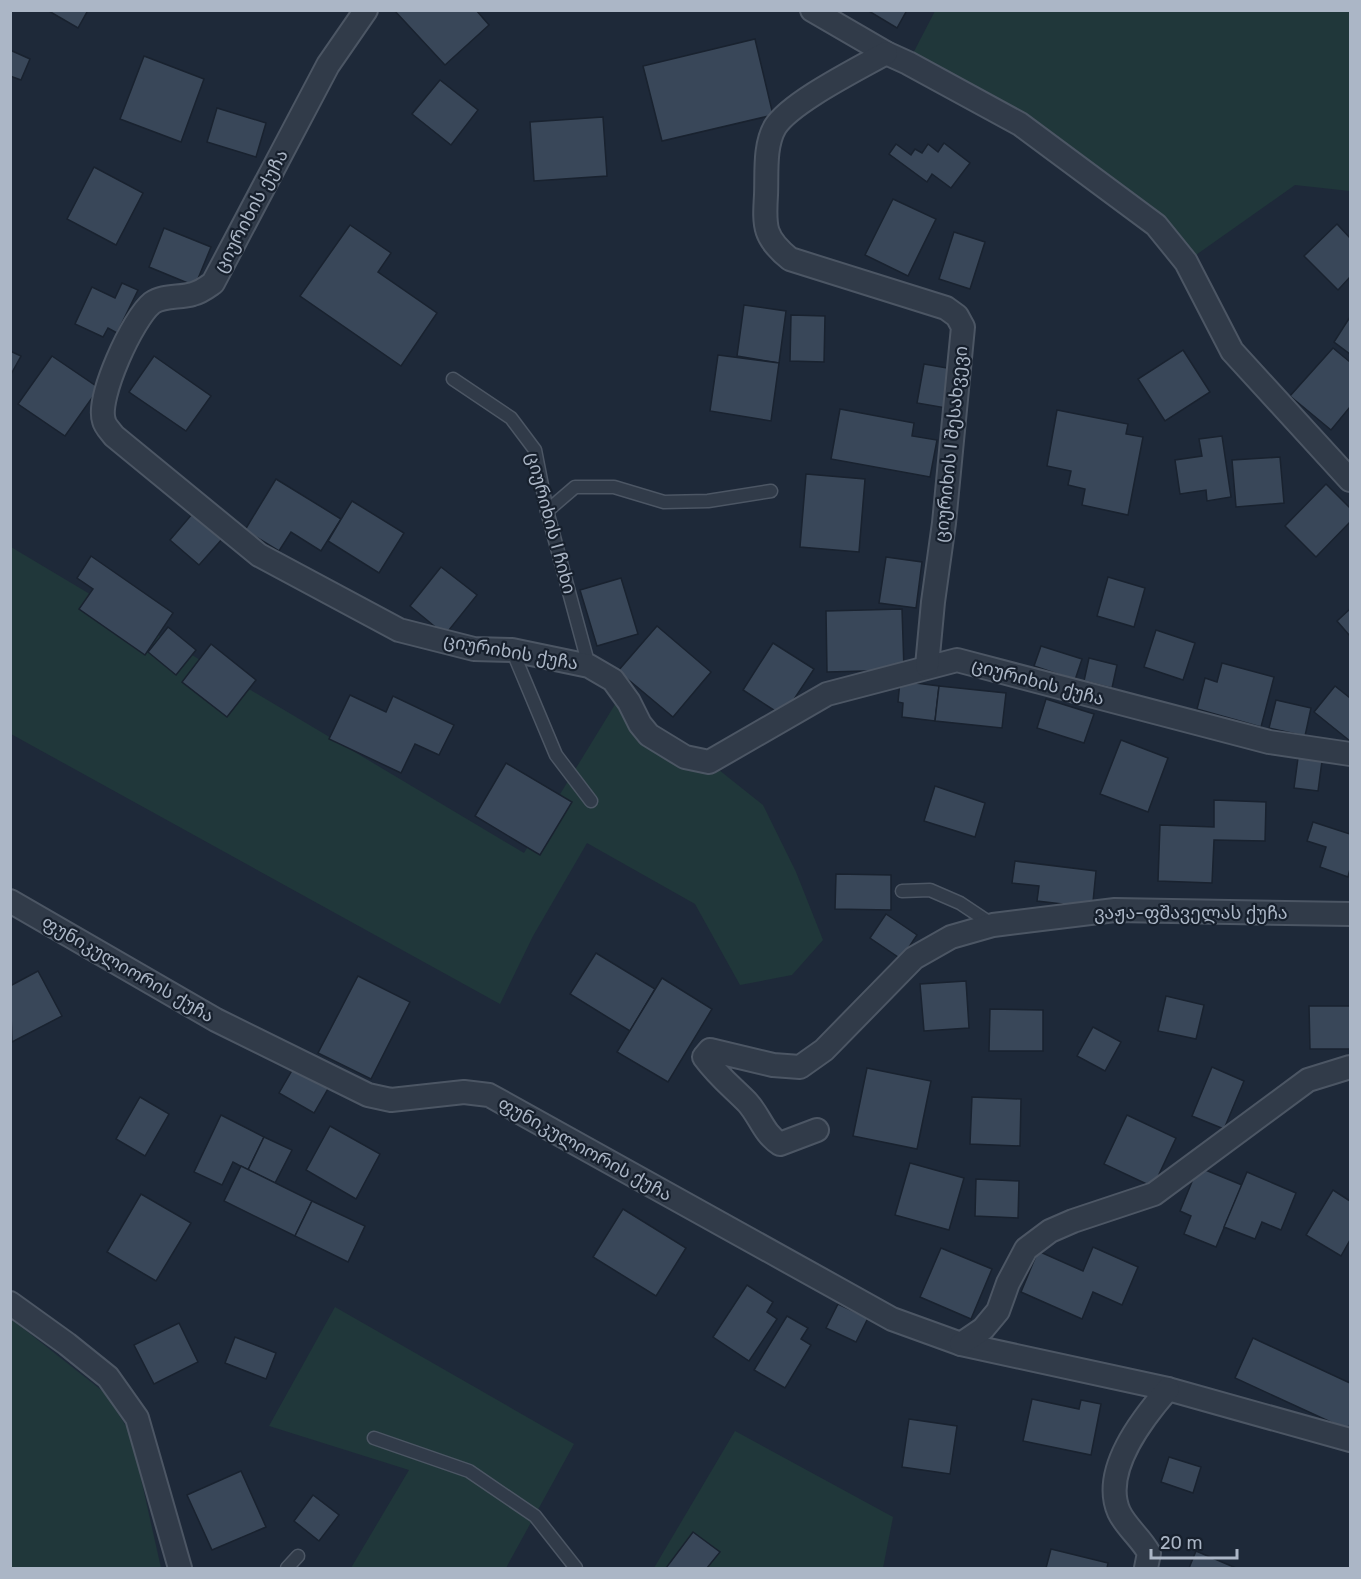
<svg xmlns="http://www.w3.org/2000/svg" width="1361" height="1579" font-family="Rubik,'Noto Sans Georgian',sans-serif">
	<style>
		.green { fill: #20373a }
		.building { fill: #394759; stroke: #19222f; stroke-width: 1.5 }
		.lines { fill: none; stroke-linecap: round; stroke-linejoin: round }
		.service-casing { stroke: #4c5664; stroke-width: 15 }
		.minor-casing { stroke: #4c5664; stroke-width: 26 }
		.service { stroke: #313b49; stroke-width: 12 }
		.minor { stroke: #313b49; stroke-width: 22 }
		.labels { text-anchor: middle; stroke-width: 4.5; stroke-linejoin: round; paint-order: stroke }
		.street-label { font-size: 18px; fill: #abb6c6; stroke: #17202d }
	</style>
	<rect width="100%" height="100%" fill="#1e2939"/>
	<g class="green">
		<path d="M935 11H1350V191L1295 185 1186 262 1156 225 908 63Z"/>
		<path d="M11 547 524 853 622 693 640 724 709 762 763 805 796 872 823 940 792 975 740 985 695 904 587 843 533 936 500 1004 11 734Z"/>
		<path d="M335 1307 574 1444 506 1568H351L409 1470 269 1426Z"/>
		<path d="M10 1318 105 1393 131 1434 161 1568H11Z"/>
		<path d="M735 1431 893 1517 883 1568H654Z"/>
	</g>
	<g class="building">
		<path d="M47 10H88L78 28Z"/>
		<path d="M394 10H476L489 25 445 65Z"/>
		<path d="M867 10H907L897 28Z"/>
		<path d="M755 39 773 115 662 141 643 66Z"/>
		<path d="M10 50 30 59 21 80 10 76Z"/>
		<path d="M144 56 204 79 181 142 120 119Z"/>
		<path d="M440 80 478 110 451 145 412 114Z"/>
		<path d="M217 108 266 123 256 157 207 142Z"/>
		<path d="M603 117 607 176 534 181 530 122Z"/>
		<path d="M944 143 970 163 951 188 932 174 927 182 889 154 896 144 911 155 915 149 922 153 928 144 938 152Z"/>
		<path d="M94 167 143 193 116 245 67 219Z"/>
		<path d="M893 199 936 219 908 276 865 255Z"/>
		<path d="M1337 224 1350 238V277L1338 290 1304 256Z"/>
		<path d="M350 225 391 253 378 272 437 313 401 366 300 296Z"/>
		<path d="M164 228 211 247 195 286 149 267Z"/>
		<path d="M954 232 985 242 970 289 939 279Z"/>
		<path d="M122 283 138 290 117 333 108 328 103 337 75 324 92 287 115 298Z"/>
		<path d="M744 305 786 311 779 363 737 356Z"/>
		<path d="M791 315 825 316 824 362 790 361Z"/>
		<path d="M1350 317V354L1334 342Z"/>
		<path d="M1333 348 1350 362V407L1331 430 1290 396Z"/>
		<path d="M1183 350 1210 392 1165 421 1138 379Z"/>
		<path d="M10 351 21 356 10 376Z"/>
		<path d="M718 355 779 363 771 421 710 411Z"/>
		<path d="M52 356 99 388 65 436 18 404Z"/>
		<path d="M154 356 211 396 186 431 129 392Z"/>
		<path d="M924 364 953 369 946 408 917 403Z"/>
		<path d="M840 409 914 423 912 436 937 440 930 477 831 459Z"/>
		<path d="M1057 410 1128 424 1126 434 1143 437 1128 515 1082 505 1085 489 1068 485 1071 471 1047 466Z"/>
		<path d="M1222 436 1231 497 1207 501 1206 490 1180 494 1175 460 1202 456 1199 439Z"/>
		<path d="M1280 457 1284 503 1236 507 1232 460Z"/>
		<path d="M806 474 865 479 859 552 800 547Z"/>
		<path d="M276 479 341 519 321 551 291 532 279 551 245 530Z"/>
		<path d="M1326 484 1350 508V522L1316 557 1285 526Z"/>
		<path d="M352 501 404 533 379 573 328 541Z"/>
		<path d="M193 513 223 538 199 565 170 540Z"/>
		<path d="M91 556 173 613 145 655 79 609 93 589 77 578Z"/>
		<path d="M886 557 922 562 916 608 879 603Z"/>
		<path d="M441 567 477 595 445 635 410 606Z"/>
		<path d="M1108 577 1145 588 1134 627 1097 616Z"/>
		<path d="M621 578 638 634 597 646 580 590Z"/>
		<path d="M902 609 904 670 827 672 826 611Z"/>
		<path d="M1350 609V636L1337 621Z"/>
		<path d="M657 626 711 672 673 717 618 671Z"/>
		<path d="M168 627 196 650 176 675 148 652Z"/>
		<path d="M1156 630 1195 643 1183 680 1144 667Z"/>
		<path d="M773 643 814 669 783 716 743 690Z"/>
		<path d="M211 644 256 680 227 717 182 682Z"/>
		<path d="M1041 646 1082 659 1075 680 1034 666Z"/>
		<path d="M1089 658 1117 665 1112 688 1084 681Z"/>
		<path d="M1222 663 1274 677 1261 727 1197 709 1205 678 1217 682Z"/>
		<path d="M900 681 939 686 935 721 902 717 903 703 898 702Z"/>
		<path d="M939 686 1006 693 1002 728 935 721Z"/>
		<path d="M1335 686 1350 698V741L1314 712Z"/>
		<path d="M350 695 386 712 393 696 454 725 439 755 415 744 401 773 329 739Z"/>
		<path d="M1046 699 1094 714 1084 743 1037 728Z"/>
		<path d="M1276 700 1311 708 1305 736 1269 728Z"/>
		<path d="M1121 740 1168 758 1148 812 1100 794Z"/>
		<path d="M1298 758 1322 761 1318 791 1294 788Z"/>
		<path d="M506 763 572 802 540 855 475 816Z"/>
		<path d="M935 786 985 803 975 837 924 821Z"/>
		<path d="M1214 800 1266 802 1265 841 1214 840 1212 883 1158 881 1160 825 1214 827Z"/>
		<path d="M1313 822 1350 834V869L1348 877 1320 867 1326 847 1307 841Z"/>
		<path d="M1015 861 1096 871 1092 912 1062 909V904L1037 901 1039 886 1012 883Z"/>
		<path d="M836 874 891 875V910L835 909Z"/>
		<path d="M886 914 917 935 901 959 870 938Z"/>
		<path d="M596 953 655 989 630 1031 570 994Z"/>
		<path d="M38 971 62 1016 12 1042 10 986Z"/>
		<path d="M358 976 410 1002 371 1079 318 1053Z"/>
		<path d="M662 978 712 1009 668 1082 617 1052Z"/>
		<path d="M966 981 969 1028 924 1031 920 984Z"/>
		<path d="M1166 996 1204 1005 1196 1039 1158 1031Z"/>
		<path d="M1309 1006H1350V1049H1310Z"/>
		<path d="M990 1009 1043 1010V1051H989Z"/>
		<path d="M1093 1027 1121 1042 1105 1071 1077 1056Z"/>
		<path d="M294 1067 329 1087 314 1113 279 1093Z"/>
		<path d="M1212 1067 1244 1081 1224 1129 1192 1116Z"/>
		<path d="M867 1068 931 1081 917 1149 853 1136Z"/>
		<path d="M140 1097 169 1114 145 1156 116 1139Z"/>
		<path d="M972 1097 1021 1099 1020 1146 970 1144Z"/>
		<path d="M221 1115 264 1137 248 1170 233 1162 222 1185 194 1172Z"/>
		<path d="M1127 1115 1176 1138 1153 1187 1104 1164Z"/>
		<path d="M330 1126 380 1154 356 1199 306 1170Z"/>
		<path d="M264 1137 292 1150 275 1183 248 1170Z"/>
		<path d="M910 1163 964 1178 949 1230 895 1215Z"/>
		<path d="M241 1166 312 1201 295 1236 224 1201Z"/>
		<path d="M1198 1167 1242 1185 1216 1247 1184 1234 1191 1216 1180 1211Z"/>
		<path d="M1247 1172 1296 1193 1281 1230 1262 1222 1255 1239 1224 1227Z"/>
		<path d="M976 1179 1019 1181 1018 1218 975 1216Z"/>
		<path d="M1333 1190 1350 1201V1240L1341 1256 1306 1235Z"/>
		<path d="M141 1194 191 1223 156 1281 107 1252Z"/>
		<path d="M312 1201 365 1226 348 1262 295 1236Z"/>
		<path d="M623 1209 686 1248 656 1296 593 1257Z"/>
		<path d="M1093 1247 1138 1267 1122 1305 1093 1292 1082 1319 1021 1292 1038 1251 1083 1271Z"/>
		<path d="M941 1248 992 1269 971 1319 920 1297Z"/>
		<path d="M747 1285 773 1302 767 1312 777 1319 749 1361 713 1337Z"/>
		<path d="M838 1304 868 1318 856 1342 826 1328Z"/>
		<path d="M787 1316 808 1328 801 1339 811 1345 785 1388 754 1370Z"/>
		<path d="M179 1323 198 1362 154 1384 134 1345Z"/>
		<path d="M235 1337 276 1353 266 1379 225 1363Z"/>
		<path d="M1253 1338 1350 1383V1424L1348 1430 1235 1378Z"/>
		<path d="M1032 1399 1079 1409 1081 1400 1101 1404 1091 1455 1023 1441Z"/>
		<path d="M909 1419 957 1426 950 1474 902 1467Z"/>
		<path d="M1169 1457 1201 1467 1193 1493 1161 1482Z"/>
		<path d="M241 1471 266 1527 212 1550 187 1495Z"/>
		<path d="M313 1495 339 1515 319 1541 294 1521Z"/>
		<path d="M693 1532 720 1552 707 1568H666Z"/>
		<path d="M1051 1549 1108 1563 1107 1568H1046Z"/>
		<path d="M1196 1551 1236 1568H1189Z"/>
	</g>
	<g class="lines">
		<g class="service-casing">
			<g id="service">
				<path d="M453 379 511 418 535 450 547 511 589 666"/>
				<path d="M547 511 575 487H614L664 502 708 501 771 491"/>
				<path d="M512 650 556 755 591 801"/>
				<path d="M902 891 930 890 960 903 993 925"/>
				<path d="M374 1438 469 1471 535 1516 576 1568"/>
				<path d="M287 1568 298 1556"/>
			</g>
		</g>
		<g class="minor-casing">
			<g id="minor">
				<path d="M366 10 328 65 213 283C206 288 201 292 193 294 180 298 163 295 152 303 133 318 96 398 104 421 105 426 111 432 114 436L259 555 399 630 474 649 512 650 589 666 613 680 629 702 640 724 649 735 685 757 709 762 827 694 957 660 1269 742 1350 754"/>
				<path d="M812 10 886 53 908 63 1020 124 1156 225 1186 262 1232 351 1350 480"/>
				<path d="M886 53C858 69 791 102 775 127 764 146 767 174 766 195 764 227 764 238 790 259L946 308 957 316 963 327 944 523 933 602 927 666"/>
				<path d="M10 901 216 1020 368 1095 391 1100 464 1092 489 1095 892 1319 961 1344 1168 1389 1350 1440"/>
				<path d="M817 1130 780 1144C763 1133 760 1116 747 1102 731 1086 718 1076 704 1057L710 1050 773 1065 800 1067 824 1050 914 958 951 937 993 925 1115 910 1350 914"/>
				<path d="M10 1303 67 1344 108 1377 137 1418 180 1568"/>
				<path d="M961 1344 983 1329 998 1311 1008 1283 1026 1249 1050 1231 1073 1221 1154 1194 1308 1080 1350 1067"/>
				<path d="M1146 1568 1149 1553C1141 1538 1126 1527 1119 1512 1101 1471 1142 1419 1168 1389"/>
			</g>
		</g>
		<use href="#service" class="service"/>
		<use href="#minor" class="minor"/>
	</g>
	<g class="labels">
		<g class="street-label">
			<text transform="translate(251 211) rotate(-62)" y="6">ციურიხის ქუჩა</text>
			<text transform="translate(951 444) rotate(-84)" y="6">ციურიხის I შესახვევი</text>
			<text transform="translate(551 523) rotate(75)" y="6">ციურიხის I ჩიხი</text>
			<text transform="translate(511 652) rotate(10)" y="6">ციურიხის ქუჩა</text>
			<text transform="translate(1038 682) rotate(15)" y="6">ციურიხის ქუჩა</text>
			<text x="1191" y="919">ვაჟა-ფშაველას ქუჩა</text>
			<text transform="translate(128 969) rotate(30)" y="6">ფუნიკულიორის ქუჩა</text>
			<text transform="translate(585 1149) rotate(29)" y="6">ფუნიკულიორის ქუჩა</text>
		</g>
	</g>
	<rect width="1361" height="1579" fill="none" stroke="#abb6c6" stroke-width="24"/>
	<path d="M1151 1549v9h86v-9" fill="none" stroke="#abb6c6" stroke-width="3"/>
	<text x="1160" y="1549" font-size="18" fill="#abb6c6" stroke="#17202d" stroke-width="4.5" paint-order="stroke">20 m</text>
</svg>
